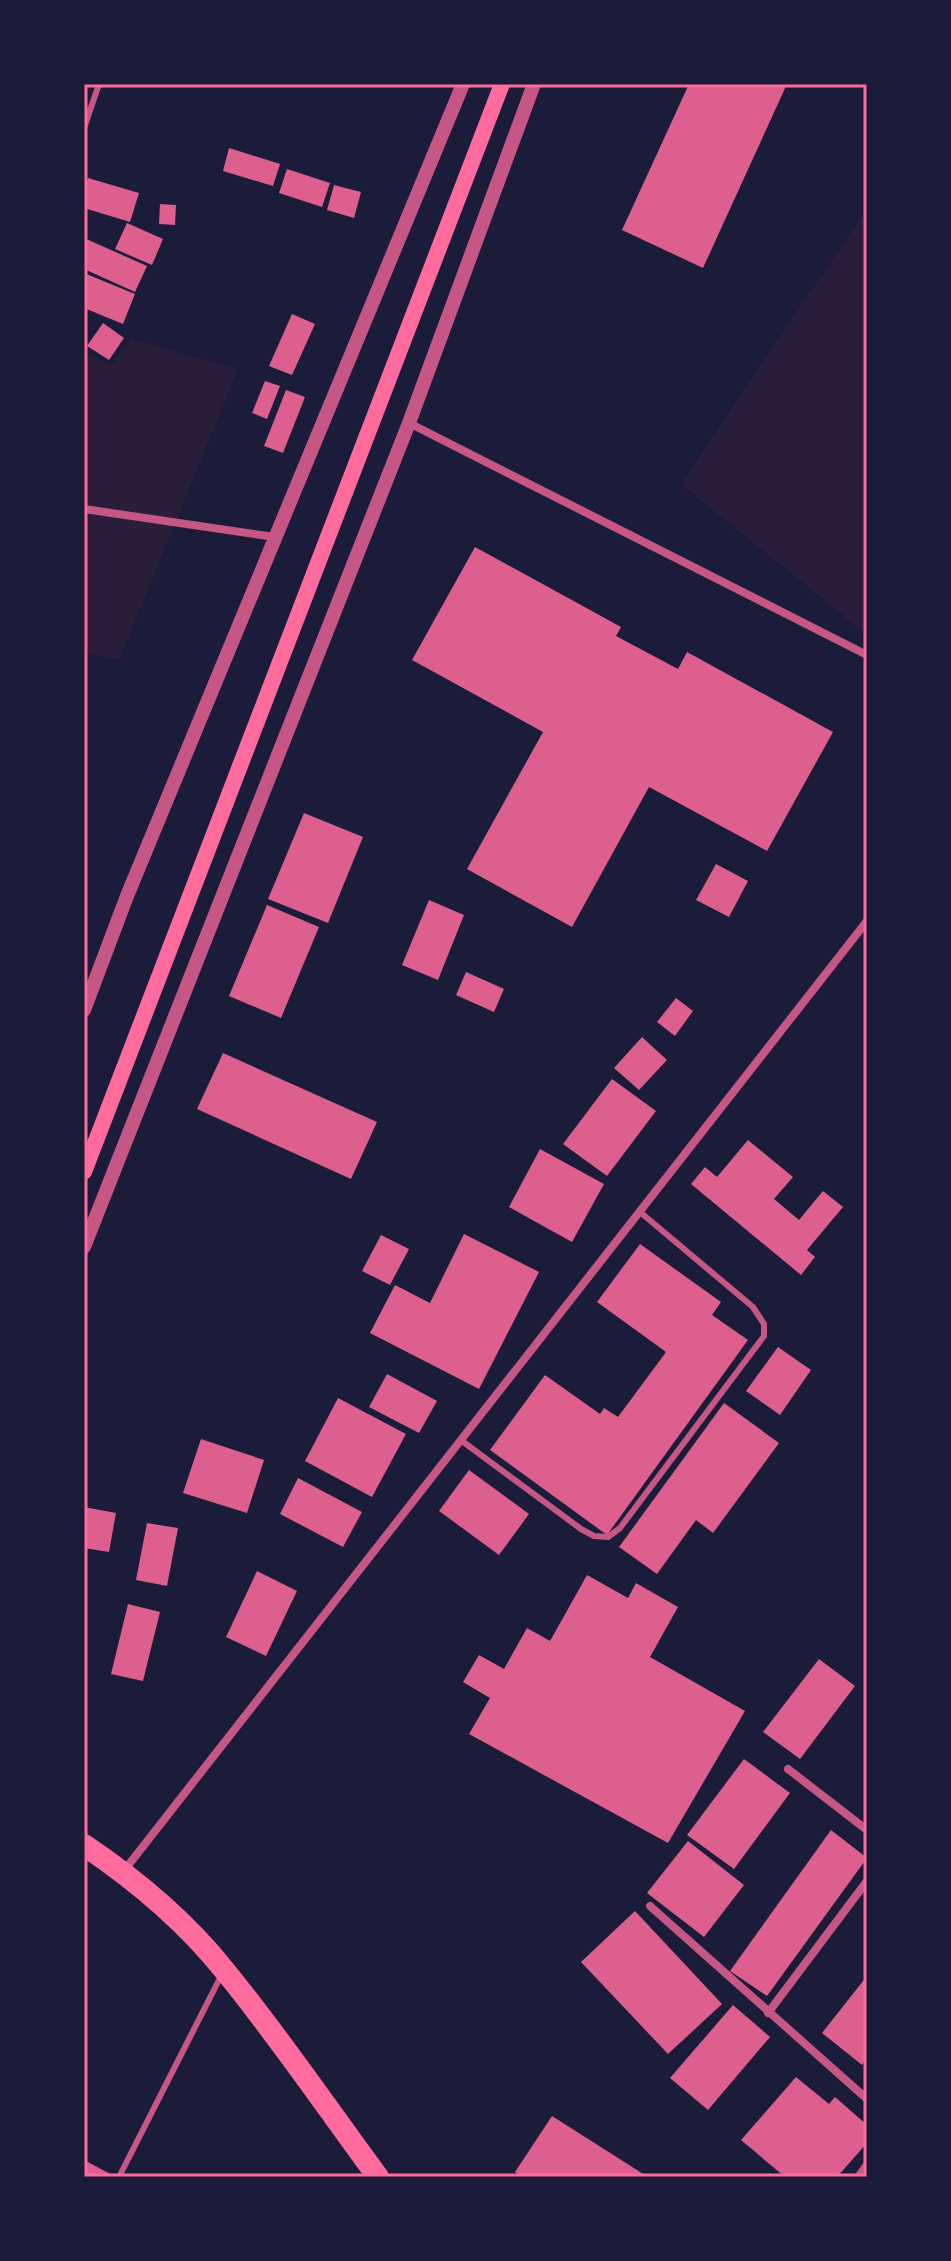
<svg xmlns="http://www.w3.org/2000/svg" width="951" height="2261" font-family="Poppins,sans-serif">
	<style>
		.green { fill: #2a1e3b }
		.building { fill: #dd5f8e }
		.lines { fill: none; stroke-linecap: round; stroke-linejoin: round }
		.service { stroke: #c65784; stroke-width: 6 }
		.minor { stroke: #c65784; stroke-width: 8 }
		.tertiary { stroke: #c65784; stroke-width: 14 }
		.secondary { stroke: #ff6b9d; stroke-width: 16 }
		.trunk { stroke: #ff6b9d; stroke-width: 22 }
		.neatline { fill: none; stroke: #ff6b9d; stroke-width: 3 }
	</style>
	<rect width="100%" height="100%" fill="#1b1b3a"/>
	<g class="green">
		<path d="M867 208V635L681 484Z"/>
		<path d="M131 339 238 369 119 660 84 652V357L88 355 113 365Z"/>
	</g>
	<g class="building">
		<path d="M689 84H787L703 268 622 230Z"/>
		<path d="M229 148 280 164 273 186 223 171Z"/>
		<path d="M287 169 330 183 322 207 279 193Z"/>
		<path d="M88 178 139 193 130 222 84 208V193Z"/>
		<path d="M334 185 361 192 354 218 327 210Z"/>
		<path d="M160 204 176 205 175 225 159 224Z"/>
		<path d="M127 223 163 239 152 265 115 249Z"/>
		<path d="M84 238 147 266 135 292 84 269Z"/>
		<path d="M84 273 135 294 123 324 84 308Z"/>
		<path d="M292 314 315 324 292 375 269 366Z"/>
		<path d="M103 323 124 338 109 360 87 346Z"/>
		<path d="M265 381 280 386 267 419 252 413Z"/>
		<path d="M286 390 305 397 283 453 264 446Z"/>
		<path d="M475 547 621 627 616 636 678 669 687 652 833 732 767 851 649 787 572 927 467 869 543 732 412 660Z"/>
		<path d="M304 813 363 837 328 923 268 899Z"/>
		<path d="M716 864 748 881 729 917 696 900Z"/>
		<path d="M429 900 464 915 438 980 402 965Z"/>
		<path d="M267 905 319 927 281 1018 229 996Z"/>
		<path d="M466 972 504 989 494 1012 456 995Z"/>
		<path d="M676 998 693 1011 675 1036 657 1022Z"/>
		<path d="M642 1037 667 1060 639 1090 614 1068Z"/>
		<path d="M223 1053 377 1122 351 1179 197 1109Z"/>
		<path d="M612 1079 656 1111 607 1176 563 1144Z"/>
		<path d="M748 1140 793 1177 774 1199 799 1220 823 1191 843 1207 807 1250 815 1257 801 1275 691 1184 705 1167 717 1177Z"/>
		<path d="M540 1149 604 1184 572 1242 509 1207Z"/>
		<path d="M464 1234 539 1272 479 1389 370 1333 395 1285 430 1303Z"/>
		<path d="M381 1235 409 1249 390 1285 362 1271Z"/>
		<path d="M640 1244 721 1302 712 1315 748 1340 607 1535 490 1450 545 1375 600 1414 604 1408 618 1417 666 1352 597 1302Z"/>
		<path d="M778 1347 811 1370 780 1415 746 1391Z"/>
		<path d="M387 1374 437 1401 419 1433 369 1407Z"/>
		<path d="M338 1398 406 1434 372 1497 305 1461Z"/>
		<path d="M724 1403 779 1443 713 1533 696 1520 657 1574 619 1547Z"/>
		<path d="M201 1439 264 1460 247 1513 183 1493Z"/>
		<path d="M469 1470 529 1514 499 1555 439 1511Z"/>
		<path d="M298 1478 362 1512 343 1547 280 1514Z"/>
		<path d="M84 1507 116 1513 109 1552 84 1548Z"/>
		<path d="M147 1523 178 1528 167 1586 136 1580Z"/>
		<path d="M257 1571 297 1591 266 1656 226 1637Z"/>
		<path d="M587 1575 628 1598 636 1583 678 1607 650 1657 745 1711 668 1843 469 1734 490 1698 463 1682 479 1655 504 1669 527 1628 550 1641Z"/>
		<path d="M128 1604 160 1612 143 1681 111 1674Z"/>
		<path d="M819 1659 855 1686 800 1759 763 1732Z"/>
		<path d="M744 1759 790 1793 734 1869 687 1835Z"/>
		<path d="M831 1830 867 1858 767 1996 730 1971Z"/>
		<path d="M688 1841 744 1885 704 1937 647 1893Z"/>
		<path d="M635 1911 722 2004 668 2054 581 1962Z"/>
		<path d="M867 1976V2058L862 2065 822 2033Z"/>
		<path d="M733 2005 770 2037 708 2110 670 2078Z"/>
		<path d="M796 2077 829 2104 835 2097 867 2125V2143L837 2177H785L741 2140Z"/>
		<path d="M552 2116 648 2177H522L515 2172Z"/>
		<path d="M84 2160 116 2177H84Z"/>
	</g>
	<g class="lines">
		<g class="service">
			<path d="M84 128 99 84"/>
			<path d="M462 1441 581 1529 594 1536 608 1537 620 1528 764 1336V1324L753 1307 640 1212"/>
			<path d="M119 2177 221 1976"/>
		</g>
		<g class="minor">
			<path d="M409 423 867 655"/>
			<path d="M84 509 275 537"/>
			<path d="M788 1769 867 1830"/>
			<path d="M123 1872 867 921"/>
			<path d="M650 1906 867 2099"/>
			<path d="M768 2013 867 1881"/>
			<path d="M858 2177 867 2165"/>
		</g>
		<g class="tertiary">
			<path d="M84 1010 127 896 463 84"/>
			<path d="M84 1247 409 423 534 84"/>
		</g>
		<path class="secondary" d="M84 1172 502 84"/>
		<path class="trunk" d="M84 1845C136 1880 186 1922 225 1971 279 2037 327 2108 378 2177"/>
	</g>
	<rect width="951" height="2261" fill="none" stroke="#1b1b3a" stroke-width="172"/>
	<rect x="86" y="86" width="779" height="2089" class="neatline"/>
</svg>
